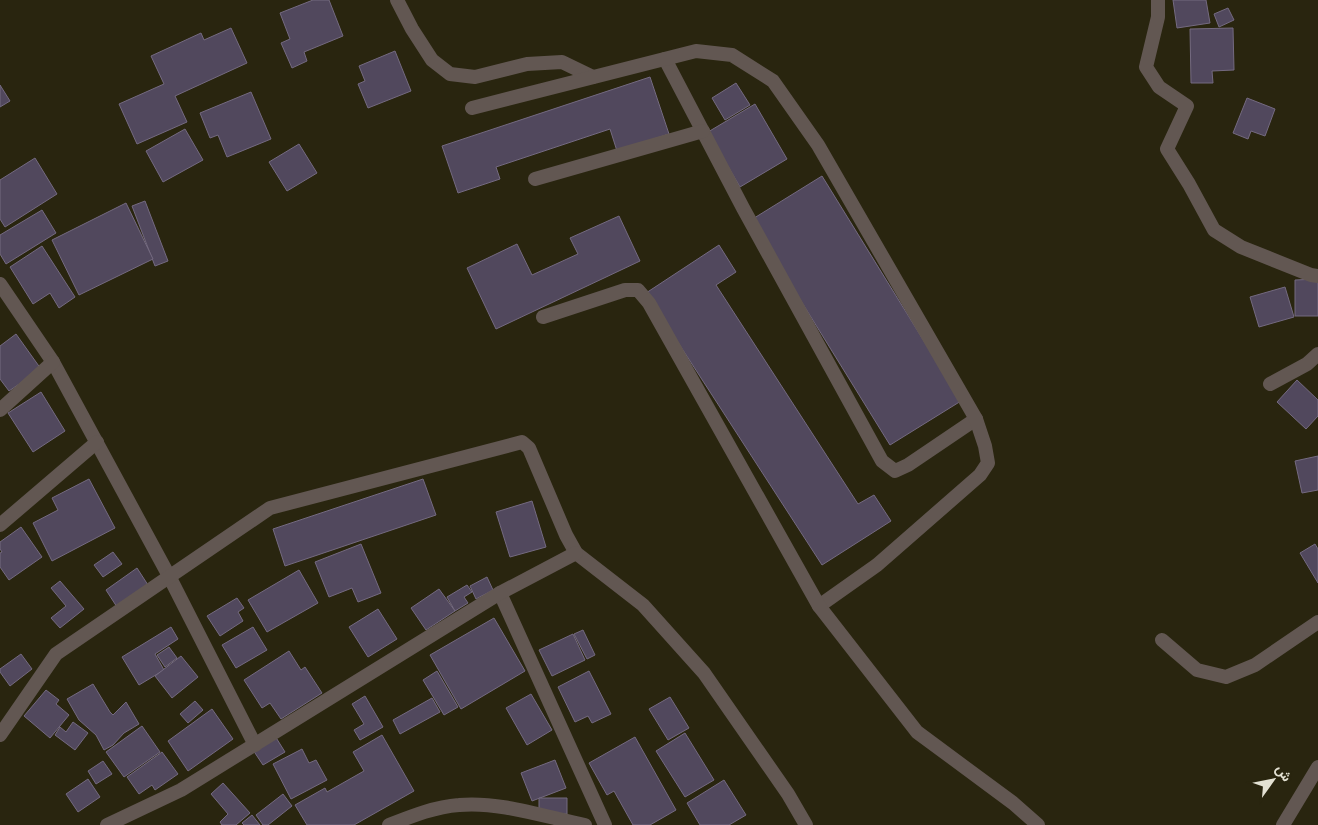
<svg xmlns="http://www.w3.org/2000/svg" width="1318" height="825" font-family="'Nunito Sans',Vazirmatn,sans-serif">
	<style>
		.building { fill: #51485d; stroke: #746a80 }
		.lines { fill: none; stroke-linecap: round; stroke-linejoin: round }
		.minor { stroke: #625752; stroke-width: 14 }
		.tertiary { stroke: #625752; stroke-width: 14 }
	</style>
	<rect width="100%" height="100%" fill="#29250f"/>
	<g class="building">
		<path d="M313 0H329L343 36 304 52 307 61 292 68 281 43 290 39 280 13Z"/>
		<path d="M1173 0H1206L1210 23 1177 28Z"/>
		<path d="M1228 8 1234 20 1219 27 1214 14Z"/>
		<path d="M231 28 247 63 175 96 187 122 137 144 119 104 164 84 151 56 201 33 204 40Z"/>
		<path d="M1233 28 1234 70 1212 71 1213 83H1191L1190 29Z"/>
		<path d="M395 51 411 91 368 108 358 84 365 81 359 66Z"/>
		<path d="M650 77 669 134 617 151 610 129 496 167 500 179 458 193 442 146Z"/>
		<path d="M736 83 750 105 725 120 712 98Z"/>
		<path d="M0 85 10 101 0 107Z"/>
		<path d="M251 92 271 139 227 157 218 135 210 138 200 113Z"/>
		<path d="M1247 98 1275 109 1265 136 1251 131 1248 139 1233 133Z"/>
		<path d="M755 104 787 159 740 187 708 132Z"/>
		<path d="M185 129 203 160 163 182 146 151Z"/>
		<path d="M299 144 317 173 287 191 269 162Z"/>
		<path d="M35 158 57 194 5 227 0 219V180Z"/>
		<path d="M822 176 961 401 890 445 751 220Z"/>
		<path d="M145 201 168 261 155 266 132 206Z"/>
		<path d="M126 203 153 259 79 295 52 240Z"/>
		<path d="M42 210 56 233 6 264 0 254V235Z"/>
		<path d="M619 216 640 261 496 329 467 268 517 244 532 275 578 254 570 238Z"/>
		<path d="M719 245 736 272 716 285 858 504 874 495 891 521 822 565 646 293Z"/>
		<path d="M42 246 75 297 59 308 50 293 33 304 10 267Z"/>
		<path d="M1318 279V316H1295V280Z"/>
		<path d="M1285 287 1294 317 1259 327 1250 297Z"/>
		<path d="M16 334 41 369 9 391 0 379V346Z"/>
		<path d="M1297 380 1318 400V416L1306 429 1277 402Z"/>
		<path d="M41 392 65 431 33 452 8 413Z"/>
		<path d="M1318 456V490L1302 493 1295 461Z"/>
		<path d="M89 479 115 528 52 561 33 523 58 510 52 498Z"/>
		<path d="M423 479 436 515 285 566 273 529Z"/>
		<path d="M532 501 546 547 510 557 496 512Z"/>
		<path d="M21 527 42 557 9 580 0 567V553L2 552 0 549V542Z"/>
		<path d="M361 544 381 593 358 602 352 588 329 597 315 562Z"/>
		<path d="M1315 544 1318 549V583L1300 553Z"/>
		<path d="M113 552 122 564 103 577 94 565Z"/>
		<path d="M137 568 148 585 117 607 106 590Z"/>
		<path d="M299 570 318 603 267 632 248 600Z"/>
		<path d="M487 577 493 590 476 599 470 586Z"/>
		<path d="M60 581 84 609 60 628 51 618 66 606 51 588Z"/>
		<path d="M467 585 472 592 464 597 468 603 455 611 447 597Z"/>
		<path d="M439 589 455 611 426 630 411 608Z"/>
		<path d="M237 598 244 608 238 612 243 621 220 636 207 616Z"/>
		<path d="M378 609 397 639 368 657 349 627Z"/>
		<path d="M494 618 525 671 461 709 430 655Z"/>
		<path d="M171 627 178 639 155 654 164 670 139 685 122 657Z"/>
		<path d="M253 627 267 650 236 668 222 645Z"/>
		<path d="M583 630 595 655 587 659 574 634Z"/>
		<path d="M573 634 585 660 552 676 539 650Z"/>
		<path d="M169 647 177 658 165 667 157 655Z"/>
		<path d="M289 651 301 670 305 667 322 693 281 719 270 703 262 708 244 680Z"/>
		<path d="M21 654 32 669 10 686 0 672V669Z"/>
		<path d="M181 656 198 677 172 698 155 676Z"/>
		<path d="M437 671 458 707 444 715 423 680Z"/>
		<path d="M589 671 611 714 592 723 588 716 575 722 558 687Z"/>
		<path d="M93 684 110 712 113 715 126 702 139 724 124 733 113 745 104 750 96 735 79 720 67 699Z"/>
		<path d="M46 690 59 700 56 704 69 715 50 738 24 716Z"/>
		<path d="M531 694 552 730 527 745 506 708Z"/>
		<path d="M365 696 383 727 360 740 354 730 364 724 352 704Z"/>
		<path d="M670 697 689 728 668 740 649 709Z"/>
		<path d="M432 698 440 712 400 734 393 720Z"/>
		<path d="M195 701 203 710 188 723 180 714Z"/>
		<path d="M212 709 233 739 188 771 168 741Z"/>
		<path d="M73 722 88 733 75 750 55 735 60 727 66 732Z"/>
		<path d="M142 726 160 752 124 777 106 752Z"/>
		<path d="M685 733 714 780 685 797 656 751Z"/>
		<path d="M382 735 414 791 354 825H307L295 805 325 788 327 792 364 771 353 752Z"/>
		<path d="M275 736 285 752 263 765 253 750Z"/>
		<path d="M635 737 676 810 650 825H633L614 791 607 795 589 763Z"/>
		<path d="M302 749 309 763 316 760 327 780 291 799 273 764Z"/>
		<path d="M162 752 178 774 155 790 152 785 139 794 127 777Z"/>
		<path d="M555 760 566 788 532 801 521 773Z"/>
		<path d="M103 761 112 774 96 784 88 771Z"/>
		<path d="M88 779 100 797 78 812 66 794Z"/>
		<path d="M724 780 746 815 729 825H700L687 803Z"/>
		<path d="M223 783 250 813 236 825H222L220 822 228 814 211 794Z"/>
		<path d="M283 794 292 806 268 825H263L256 815Z"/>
		<path d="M539 798H567V814L539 813Z"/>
		<path d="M252 815 260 825H244L242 823Z"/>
	</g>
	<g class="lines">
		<g class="minor">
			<path d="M397 0 412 29 432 60 450 74 475 77 527 64 562 62 593 77"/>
			<path d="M1158 0V17L1146 67 1159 87 1187 106 1167 149 1189 184 1214 230 1241 247 1311 275 1318 276"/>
			<path d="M665 59 743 208 882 461 895 471 908 465 976 419"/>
			<path d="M472 108 696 51 732 55 773 81 818 145 976 419 985 446 988 463 980 475 877 565 819 606"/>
			<path d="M535 179 703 131"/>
			<path d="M0 284 53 362 169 576 255 745"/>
			<path d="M543 317 625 290H638L649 303 819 606 917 732 1013 803 1038 825"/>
			<path d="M1270 384 1307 364 1318 354"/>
			<path d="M0 410 53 362"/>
			<path d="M0 525 97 442"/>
			<path d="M500 593 605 825"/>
			<path d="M1162 640 1197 670 1226 677 1255 665 1318 622"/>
			<path d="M0 735 56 654 270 508 522 442 529 448 566 535 576 553 643 605 704 673 788 794 806 825"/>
			<path d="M107 825 181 790 500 593 576 553"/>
			<path d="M389 825C412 816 434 807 459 805 498 801 546 817 585 825"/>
		</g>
		<path class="tertiary" d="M1283 825 1318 767"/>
	</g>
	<g transform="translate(1273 780) rotate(57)" stroke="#29250f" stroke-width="4" paint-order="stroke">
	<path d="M0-4L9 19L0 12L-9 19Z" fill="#e3e1d3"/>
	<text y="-8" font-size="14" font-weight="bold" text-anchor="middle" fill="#e3e1d3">ش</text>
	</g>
</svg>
